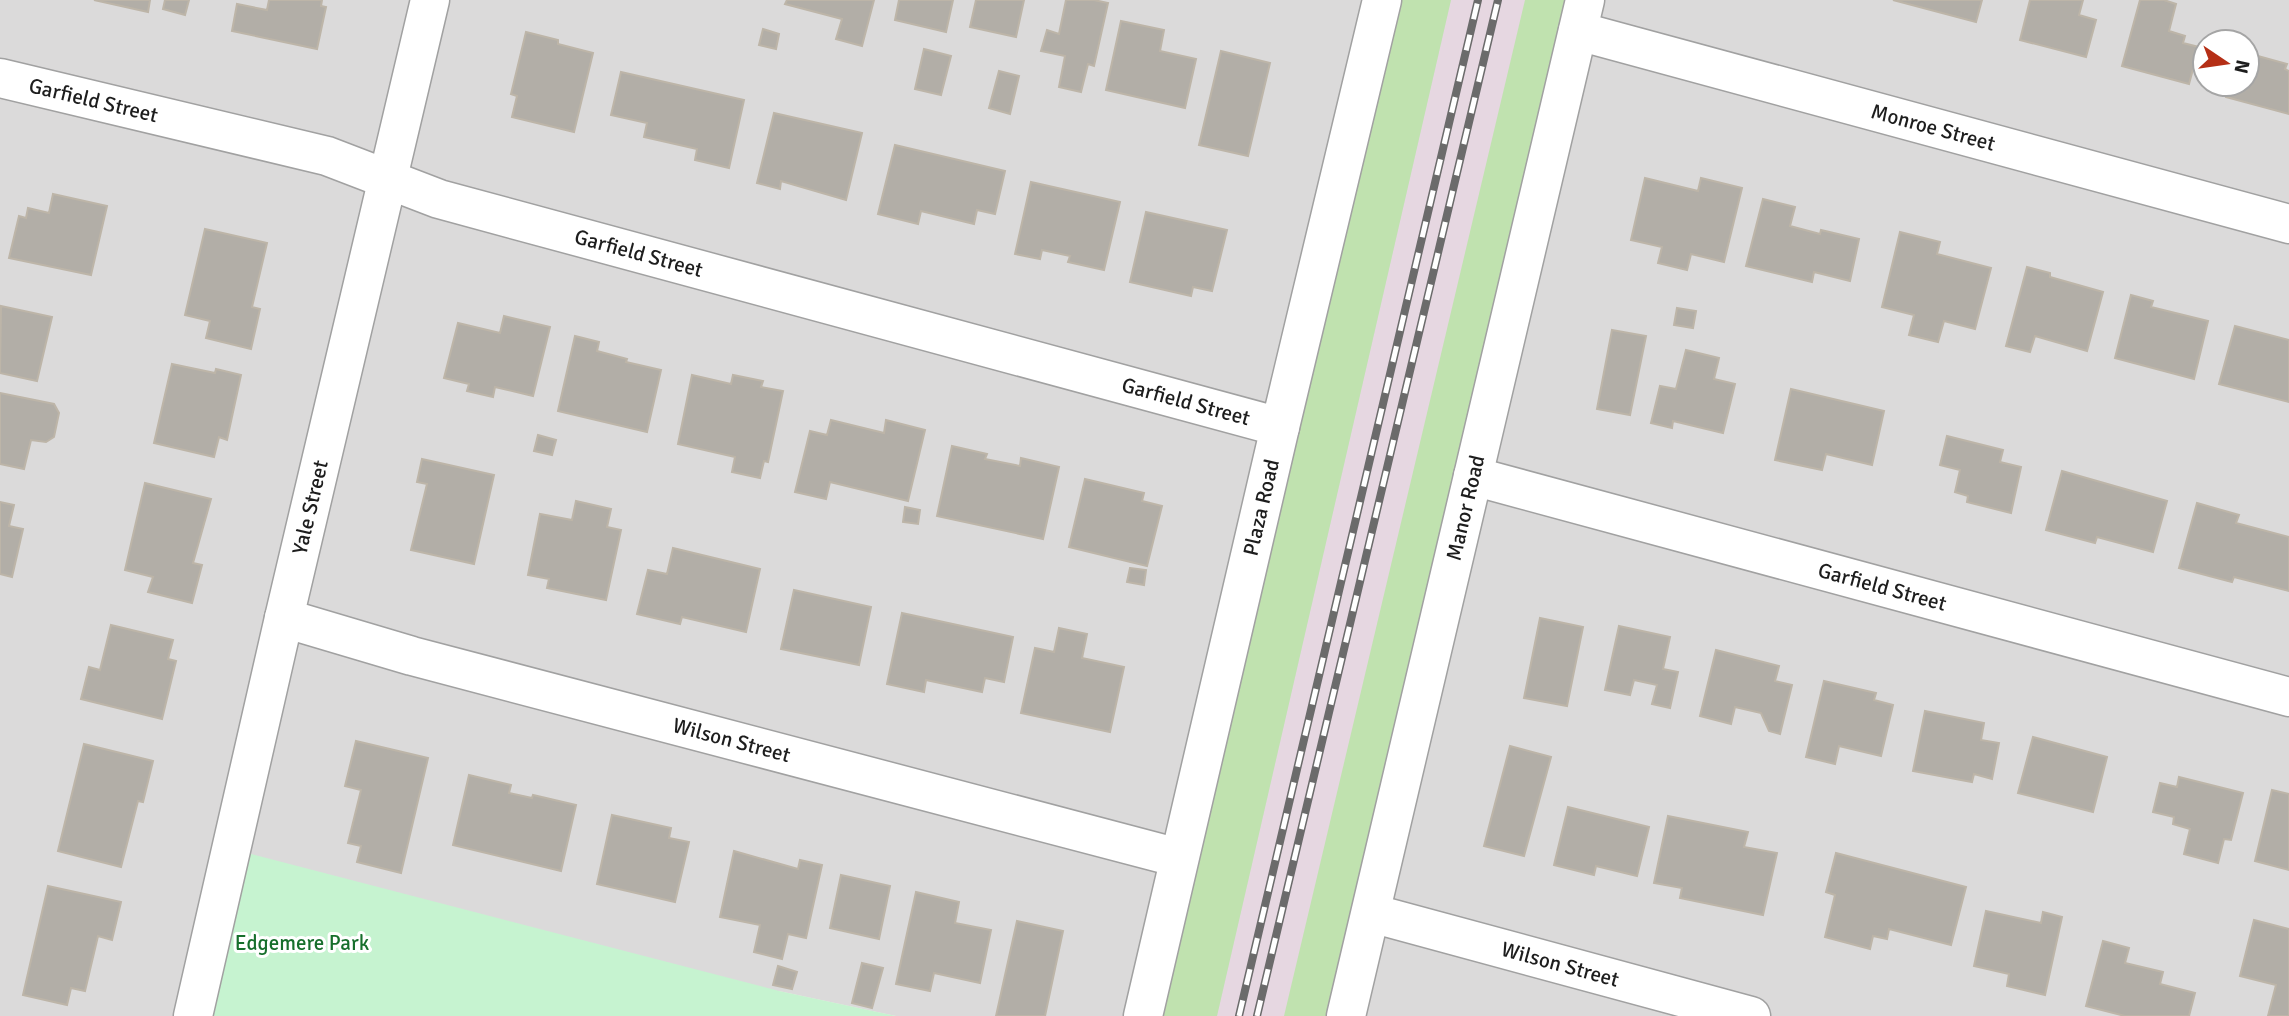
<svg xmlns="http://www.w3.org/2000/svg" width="2289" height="1016" font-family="Signika,sans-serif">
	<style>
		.residential { fill: #dbdada; fill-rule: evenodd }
		.industrial { fill: #e6d7e1 }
		.grass { fill: #c0e2af }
		.park { fill: #c6f3d0 }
		.building { fill: #b2aea7; stroke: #bdb5a8; stroke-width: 2 }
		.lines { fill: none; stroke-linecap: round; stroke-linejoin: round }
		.minor-casing { stroke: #a1a1a1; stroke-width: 41 }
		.minor { stroke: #fff; stroke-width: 38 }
		.rail-casing { stroke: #6b6b6b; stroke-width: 8 }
		.rail { stroke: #fff; stroke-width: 5; stroke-dasharray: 16; stroke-linecap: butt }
		.labels { text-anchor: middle; stroke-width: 6; stroke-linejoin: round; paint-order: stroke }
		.street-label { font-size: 21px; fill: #1d1d1d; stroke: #fff }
		.park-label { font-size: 21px; fill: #176f2c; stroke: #fff }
	</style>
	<rect width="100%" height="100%" fill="#edece4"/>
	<path class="residential" d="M0 0H2289V1016H896L779 991 208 1016H0ZM2205 42H2247V84H2205Z"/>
	<path class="industrial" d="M1451 0H1529L1290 1016H1217Z"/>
	<g class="grass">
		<path d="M1382 0H1451L1217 1016H1152Z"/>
		<path d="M1525 0H1580L1342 1016H1284Z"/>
	</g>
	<path class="park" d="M247 853 779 991 896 1016H208Z"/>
	<g class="building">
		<path d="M94 0H150L148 12Z"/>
		<path d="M165 0H189L185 15 163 9Z"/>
		<path d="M269 0H322L321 6 326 7 317 49 232 31 237 4 267 10Z"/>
		<path d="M787 0H874L862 46 836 39 842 19 785 4Z"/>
		<path d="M899 0H953L946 32 895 20Z"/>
		<path d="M976 0H1024L1016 37 970 27Z"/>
		<path d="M1066 0H1094L1108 3 1094 66 1088 64 1081 92 1059 87 1065 56 1041 51 1047 30 1059 34Z"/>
		<path d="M1893 0H1982L1976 22Z"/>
		<path d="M2030 0H2083L2079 15 2096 20 2086 57 2020 40Z"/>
		<path d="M2140 0H2164L2176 4 2169 31 2185 36 2183 43 2199 47 2189 84 2122 66Z"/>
		<path d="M1121 21 1164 30 1160 51 1196 59 1185 108 1106 90Z"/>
		<path d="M763 29 779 34 776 49 759 45Z"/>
		<path d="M526 32 558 40V44L593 53 574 132 512 117 517 96 511 94Z"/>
		<path d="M924 49 951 56 941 95 915 89Z"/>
		<path d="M1221 51 1270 63 1248 156 1199 145Z"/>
		<path d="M2247 53 2287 64 2285 69 2289 71V114L2226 97 2229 84H2247Z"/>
		<path d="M999 71 1019 76 1010 114 989 108Z"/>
		<path d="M621 72 744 100 729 168 695 160 697 149 644 137 647 123 611 115Z"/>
		<path d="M774 113 862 133 846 200 781 181 780 189 757 183Z"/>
		<path d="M895 145 1005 171 995 214 977 210 974 224 921 211 918 224 878 214Z"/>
		<path d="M1645 178 1698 191 1701 178 1742 188 1724 262 1691 254 1687 270 1658 263 1662 247 1631 240Z"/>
		<path d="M1031 182 1120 202 1104 270 1068 262 1070 256 1042 250 1040 259 1015 254Z"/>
		<path d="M53 194 107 206 91 275 9 258 19 216 26 218 28 208 49 213Z"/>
		<path d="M1763 199 1795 207 1790 226 1820 234 1821 230 1859 239 1850 281 1814 272 1812 282 1746 266Z"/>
		<path d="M1146 212 1227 230 1212 291 1193 287 1191 296 1130 282Z"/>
		<path d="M205 229 267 243 252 307 260 309 251 349 206 338 210 321 185 315Z"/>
		<path d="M1900 232 1940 242 1937 254 1991 268 1975 329 1944 321 1938 342 1909 335 1914 315 1882 307Z"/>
		<path d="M2027 267 2050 273V277L2103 292 2087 351 2035 336 2030 352 2006 346Z"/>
		<path d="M2131 295 2153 301 2151 307 2208 321 2194 379 2115 358Z"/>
		<path d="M1 306 52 317 37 381 0 373Z"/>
		<path d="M1677 308 1696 311 1693 328 1674 325Z"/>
		<path d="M504 316 550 327 533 396 495 387 493 397 467 391 469 384 444 378 458 323 500 333Z"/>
		<path d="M2235 326 2289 340V402L2219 384Z"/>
		<path d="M1612 330 1646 336 1630 415 1597 409Z"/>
		<path d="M575 336 599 342 597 351 627 359 626 362 661 370 647 432 558 411Z"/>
		<path d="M1686 350 1719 358 1714 379 1735 384 1723 433 1673 421 1672 428 1651 423 1660 386 1676 389Z"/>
		<path d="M172 364 215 373 216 369 241 375 227 440 219 437 214 457 154 443Z"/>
		<path d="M692 375 731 384 733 375 763 381 761 387 783 391 768 462 764 461 760 478 732 472 735 457 678 444Z"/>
		<path d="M1791 389 1884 411 1872 465 1826 454 1822 470 1775 460Z"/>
		<path d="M0 393 54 404 59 413 54 437 46 442 31 440 24 469 0 464Z"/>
		<path d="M831 420 884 433 886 420 925 430 908 501 830 482 826 499 795 492 810 431 827 435Z"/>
		<path d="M538 435 556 440 552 455 534 451Z"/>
		<path d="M1947 436 2003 450 2000 462 2021 467 2011 513 1967 502 1968 496 1955 492 1960 470 1940 465Z"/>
		<path d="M952 446 987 454 985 459 1020 466 1021 458 1059 467 1043 539 937 516Z"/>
		<path d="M422 459 494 475 474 564 411 550 427 484 417 482Z"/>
		<path d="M2062 471 2167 501 2153 552 2097 537 2095 543 2046 530Z"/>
		<path d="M1085 479 1144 493 1142 501 1162 506 1147 566 1069 547Z"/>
		<path d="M145 483 211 499 193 563 202 565 192 603 148 592 153 577 125 570Z"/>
		<path d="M576 501 611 509 607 527 621 530 606 600 547 588 549 579 528 575 540 514 572 520Z"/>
		<path d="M0 502 14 505 9 526 23 529 12 577 0 574Z"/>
		<path d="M2197 503 2239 515 2236 523 2289 537V591L2234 577 2232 582 2179 568Z"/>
		<path d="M905 507 920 510 918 524 903 522Z"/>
		<path d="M673 548 760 569 746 632 682 617 680 624 637 614 648 570 667 574Z"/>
		<path d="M1130 568 1146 570 1144 585 1127 582Z"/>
		<path d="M794 590 871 607 859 665 781 649Z"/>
		<path d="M902 613 1013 637 1004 682 985 678 982 692 926 680 924 692 887 684Z"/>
		<path d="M1540 618 1583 627 1567 706 1524 698Z"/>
		<path d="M111 625 173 640 168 659 176 661 162 719 81 699 89 667 100 670Z"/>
		<path d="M1619 626 1670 637 1663 669 1678 672 1670 708 1652 704 1657 685 1634 680 1630 695 1605 690Z"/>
		<path d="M1059 628 1087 634 1082 658 1124 667 1110 732 1021 713 1035 648 1054 652Z"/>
		<path d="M1716 650 1779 666 1775 681 1792 685 1780 734 1769 731 1761 713 1735 707 1731 724 1700 716Z"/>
		<path d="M1824 681 1876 693 1874 700 1893 705 1881 756 1839 746 1835 764 1806 757Z"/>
		<path d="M1925 711 1984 723 1981 740 1999 743 1992 779 1974 774 1972 782 1913 771Z"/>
		<path d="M2033 737 2107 757 2093 812 2018 793Z"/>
		<path d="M356 741 428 758 401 873 357 862 361 846 348 843 361 790 345 786Z"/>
		<path d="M84 744 153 761 143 802 138 801 121 867 58 851Z"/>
		<path d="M1510 746 1551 757 1524 856 1484 846Z"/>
		<path d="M469 775 511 785 509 793 532 798 533 795 576 805 561 871 453 845Z"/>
		<path d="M2179 777 2243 793 2231 840 2224 839 2218 863 2184 854 2190 829 2173 824 2174 817 2153 812 2160 783 2177 787Z"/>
		<path d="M2272 790 2289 794V870L2255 861Z"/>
		<path d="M1568 807 1649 827 1637 876 1596 866 1594 875 1554 865Z"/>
		<path d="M612 815 671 828 669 838 689 842 675 902 597 884Z"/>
		<path d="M1668 816 1748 832 1744 847 1777 853 1763 915 1680 898 1682 888 1654 883Z"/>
		<path d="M734 851 798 869 800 860 822 865 806 938 788 934 782 959 754 952 760 925 720 917Z"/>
		<path d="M1836 853 1966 887 1951 945 1889 929 1887 939 1873 936 1870 949 1825 937 1835 895 1826 892Z"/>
		<path d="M841 875 890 886 879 939 830 928Z"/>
		<path d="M48 886 121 902 112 940 98 936 85 991 71 988 67 1005 23 995Z"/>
		<path d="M916 892 959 902 955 923 991 930 980 983 934 973 930 991 896 984Z"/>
		<path d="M1986 911 2041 923 2043 912 2062 917 2045 995 2007 986 2009 974 1974 966Z"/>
		<path d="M2254 920 2289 929V1016H2268L2276 985 2240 976Z"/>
		<path d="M1017 921 1063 931 1045 1016H996Z"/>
		<path d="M2103 941 2129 948 2125 963 2163 972 2160 984 2195 993 2189 1016H2125L2086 1006Z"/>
		<path d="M862 963 883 968 872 1008 852 1003Z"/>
		<path d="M778 966 797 972 792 989 773 985Z"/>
	</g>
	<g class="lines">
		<g class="minor-casing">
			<g id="minor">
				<path id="s1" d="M1578 31 2289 224"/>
				<path id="s2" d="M0 78 327 156 439 199 1280 427"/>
				<path id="s3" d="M1473 476 2289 697"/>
				<path id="s4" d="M284 618 412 656 1179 858"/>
				<path id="s5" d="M1371 913 1751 1016"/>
				<path id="s6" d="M193 1016 284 618 430 0"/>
				<path id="s7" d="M1143 1016 1280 427 1382 0"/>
				<path id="s8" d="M1346 1016 1585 0"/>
			</g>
		</g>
		<use href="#minor" class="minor"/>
		<g class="rail-casing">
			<g id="rail">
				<path d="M1239 1016 1478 0"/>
				<path d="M1257 1016 1498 0"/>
			</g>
		</g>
		<use href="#rail" class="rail"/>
	</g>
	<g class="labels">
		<g class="street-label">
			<text dy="7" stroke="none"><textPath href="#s2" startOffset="96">Garfield Street</textPath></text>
			<text dy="7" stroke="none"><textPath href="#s1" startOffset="368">Monroe Street</textPath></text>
			<text dy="7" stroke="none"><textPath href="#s2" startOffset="663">Garfield Street</textPath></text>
			<text dy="7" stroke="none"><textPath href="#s2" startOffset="1230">Garfield Street</textPath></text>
			<text dy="7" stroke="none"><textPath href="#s6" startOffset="522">Yale Street</textPath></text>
			<text dy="7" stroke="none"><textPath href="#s7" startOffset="522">Plaza Road</textPath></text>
			<text dy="7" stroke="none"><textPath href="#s8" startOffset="522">Manor Road</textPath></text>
			<text dy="7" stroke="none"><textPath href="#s3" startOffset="424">Garfield Street</textPath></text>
			<text dy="7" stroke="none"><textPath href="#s4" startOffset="464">Wilson Street</textPath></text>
			<text dy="7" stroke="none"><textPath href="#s5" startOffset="196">Wilson Street</textPath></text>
		</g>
		<g class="park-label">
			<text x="302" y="950">Edgemere Park</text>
		</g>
	</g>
	<g transform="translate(2226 63) rotate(103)"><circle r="33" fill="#ffffff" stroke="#a5a5a5" stroke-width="2"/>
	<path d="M0-5L12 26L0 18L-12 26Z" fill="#b52f16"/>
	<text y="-10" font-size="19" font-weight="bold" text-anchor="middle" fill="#1d1d1d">N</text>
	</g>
</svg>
